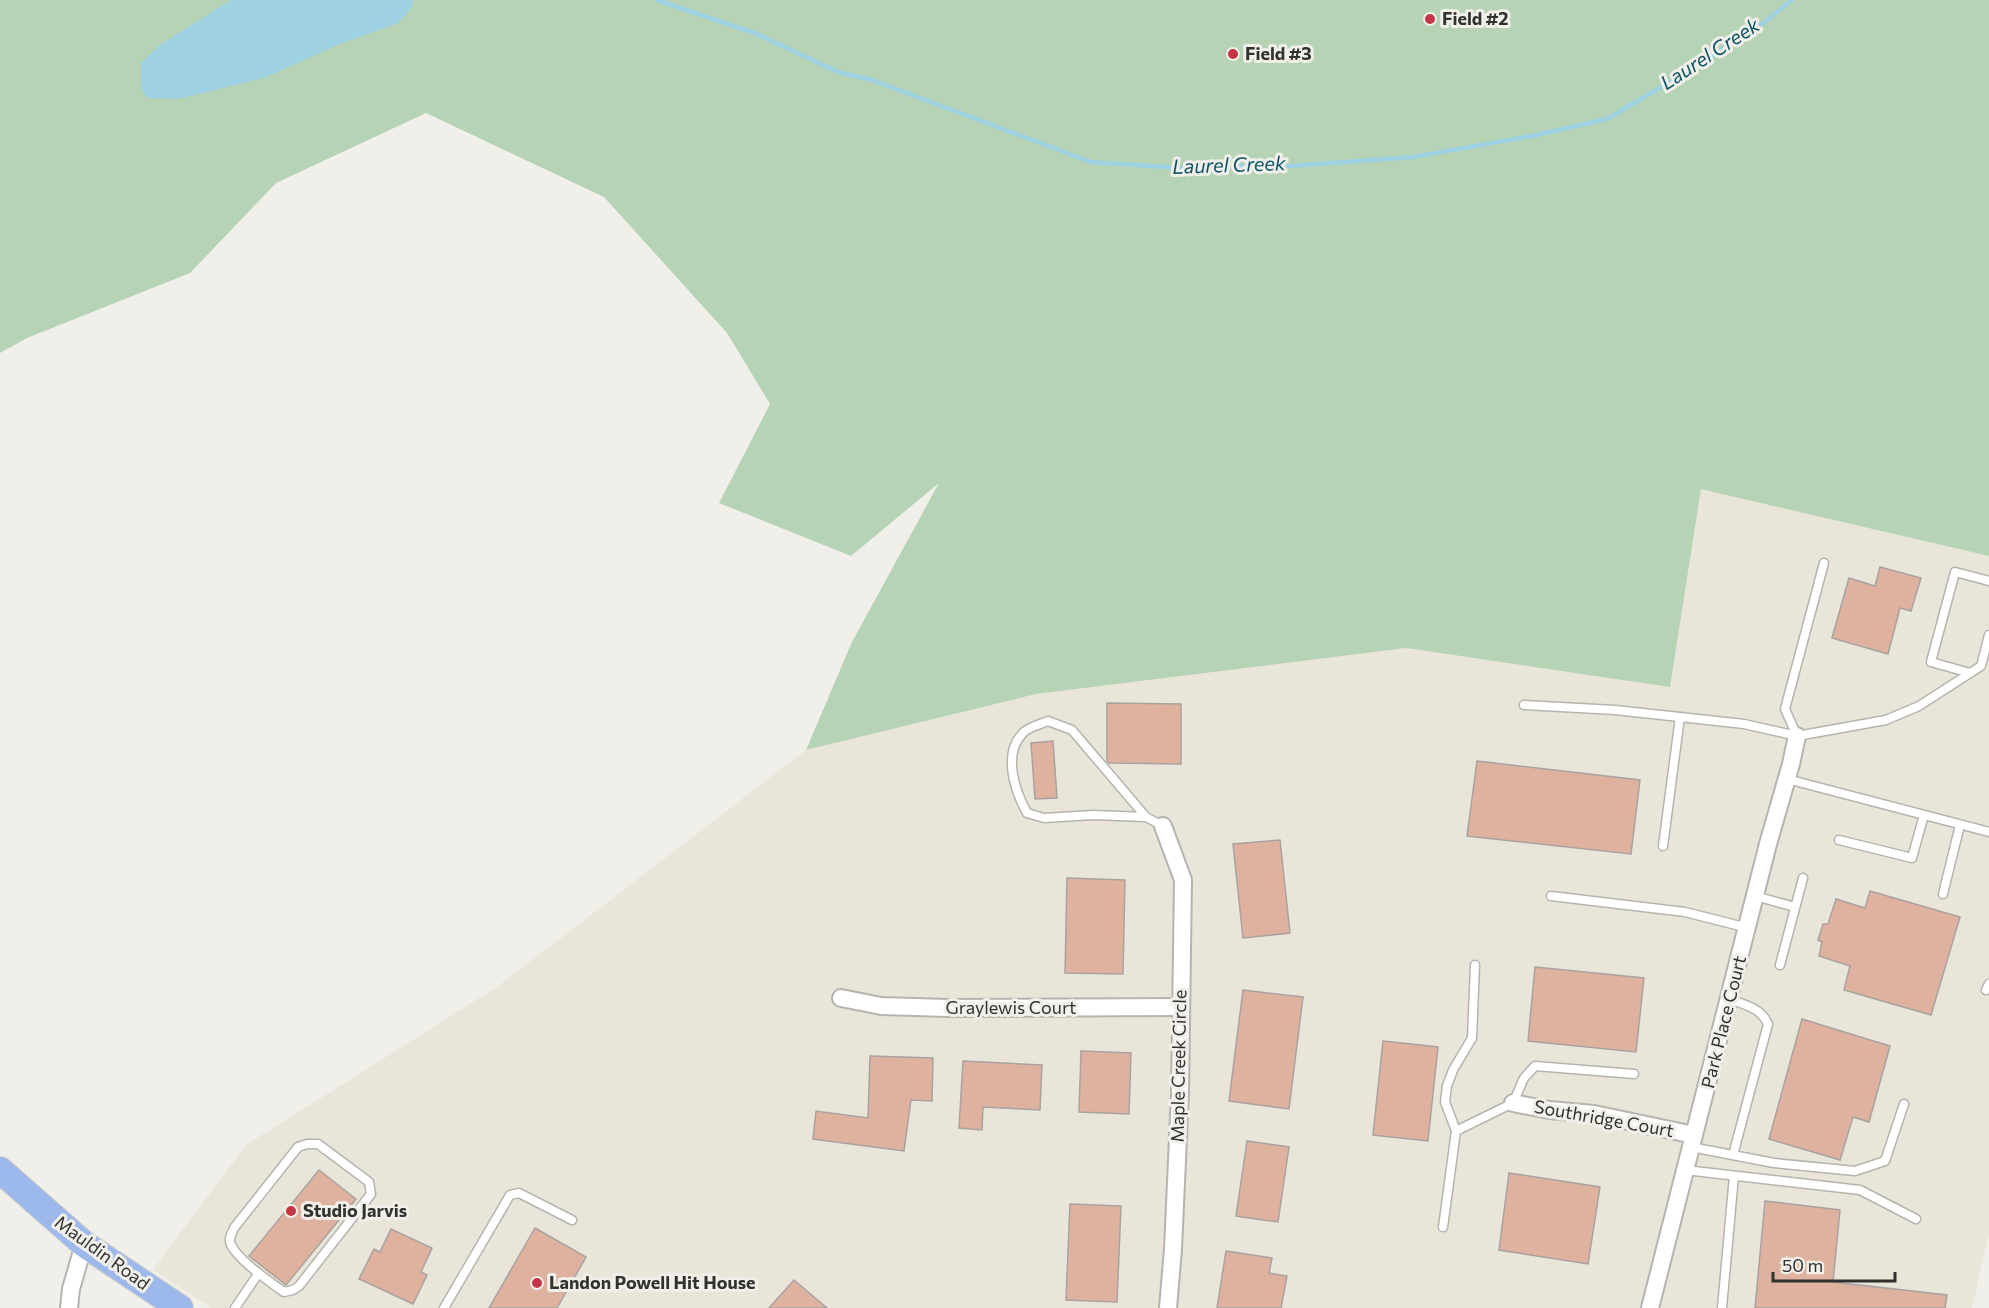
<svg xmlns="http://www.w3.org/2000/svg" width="1989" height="1308" font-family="Commissioner,sans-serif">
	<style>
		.built { fill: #e9e5d8 }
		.green { fill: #b6d3b5 }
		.water { fill: #9ed1e2 }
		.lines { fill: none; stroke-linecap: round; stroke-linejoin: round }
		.stream { stroke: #9ed1e2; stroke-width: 4.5 }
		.building { fill: #dfb2a0; stroke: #a9a2a0; stroke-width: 1.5 }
		.lane-casing { stroke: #b6b4ae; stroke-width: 11 }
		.street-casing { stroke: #b6b4ae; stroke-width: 20 }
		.primary-casing { stroke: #cececd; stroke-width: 28 }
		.lane { stroke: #fff; stroke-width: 8 }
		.street { stroke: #fff; stroke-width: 16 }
		.primary { stroke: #9db9eb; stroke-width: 26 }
		.poi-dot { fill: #c53545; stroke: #f1efe9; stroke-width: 2 }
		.labels { text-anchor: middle; stroke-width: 6; stroke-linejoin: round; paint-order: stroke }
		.poi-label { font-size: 18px; font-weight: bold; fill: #31312e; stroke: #f1efe9; text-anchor: start }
		.street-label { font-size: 18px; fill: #31312e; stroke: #f1efe9 }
		.water-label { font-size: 20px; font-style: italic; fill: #0d5466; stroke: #f1efe9 }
	</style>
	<rect width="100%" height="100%" fill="#f1efe9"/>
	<path class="built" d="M1701 488 1989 556V1234L1972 1308H212L153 1270 246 1145 497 987 806 750 1036 694 1406 648 1670 687Z"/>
	<path class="green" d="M0 0H1989V556L1701 489 1670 687 1406 648 1036 694 806 750 852 642 939 483 851 556 719 503 770 404 727 333 604 197 426 113 276 183 190 273 27 338 0 353Z"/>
	<path class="water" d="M231 0H413V5L399 23 340 44 267 77 179 99 147 98 141 87V63L160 45Z"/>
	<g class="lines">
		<path class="stream" d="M657 0 757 34 838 72 872 80 1091 162 1180 168 1291 166 1413 157 1537 135 1607 119 1692 69 1761 25 1792 0"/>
	</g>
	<g class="building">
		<path d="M1880 567 1921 578 1911 611 1900 608 1888 654 1832 638 1849 578 1875 586Z"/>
		<path d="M1107 703 1181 704V764L1109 763 1107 761Z"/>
		<path d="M1053 741 1057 798 1035 799 1031 743Z"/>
		<path d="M1477 761 1640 780 1631 854 1467 836Z"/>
		<path d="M1280 840 1290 933 1243 938 1233 844Z"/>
		<path d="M1067 878 1125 880 1123 974 1065 973Z"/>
		<path d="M1870 891 1960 917 1931 1015 1844 990 1850 966 1819 956 1822 942 1818 940 1823 924H1828L1836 899 1865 908Z"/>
		<path d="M1535 967 1644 978 1636 1052 1528 1041Z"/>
		<path d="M1243 990 1303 997 1289 1109 1229 1101Z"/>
		<path d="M1802 1019 1890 1046 1869 1122 1853 1117 1840 1160 1769 1139Z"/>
		<path d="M1383 1041 1438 1047 1428 1141 1373 1135Z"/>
		<path d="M1081 1051 1131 1053 1129 1114 1079 1112Z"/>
		<path d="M870 1056 933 1058 932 1101 911 1100 904 1151 813 1139 816 1111 868 1118Z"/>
		<path d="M963 1061 1042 1065 1040 1110 983 1107 982 1130 959 1128Z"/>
		<path d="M1247 1141 1289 1147 1278 1222 1236 1216Z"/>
		<path d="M319 1170 356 1199 286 1285 249 1256Z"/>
		<path d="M1509 1173 1600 1187 1588 1264 1499 1250Z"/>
		<path d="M1765 1201 1840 1210 1833 1282 1947 1295 1945 1308H1755Z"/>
		<path d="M1070 1204 1121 1206 1117 1302 1066 1300Z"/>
		<path d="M535 1228 586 1257 557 1308H489Z"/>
		<path d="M391 1229 432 1248 421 1272 427 1275 413 1304 359 1279 374 1249 380 1252Z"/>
		<path d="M1226 1251 1272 1258 1269 1273 1287 1276 1281 1308H1217Z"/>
		<path d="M794 1280 827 1308H769Z"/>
	</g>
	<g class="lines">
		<g class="lane-casing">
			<g id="lane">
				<path d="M1970 673 1931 662 1955 572 1989 581"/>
				<path d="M1524 705 1615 710 1744 724 1797 736 1886 720 1919 706 1981 666 1989 635"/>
				<path d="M1797 736 1785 709 1824 563"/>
				<path d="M1787 779 1989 832"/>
				<path d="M1146 817 1093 815 1044 818 1027 813C1015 791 1002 754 1023 733 1028 727 1041 724 1048 721L1072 730 1146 817 1163 826"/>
				<path d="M1839 840 1912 858 1924 815"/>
				<path d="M1663 846 1680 717"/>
				<path d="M1943 894 1960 825"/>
				<path d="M1551 896 1685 912 1748 928"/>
				<path d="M1755 896 1795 907"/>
				<path d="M1475 965 1472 1038 1453 1070 1447 1086 1445 1102 1456 1131 1513 1103 1524 1078 1535 1066 1634 1074"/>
				<path d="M1780 965 1803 878"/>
				<path d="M1986 990 1989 984"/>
				<path d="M1730 999C1745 1005 1761 1008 1768 1024L1733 1155"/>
				<path d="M307 1144H318L369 1182 371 1194 299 1286 293 1290 284 1292C271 1283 234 1257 230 1242 229 1237 232 1233 234 1228L298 1147Z"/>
				<path d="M1691 1147 1774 1163 1855 1171 1885 1161 1904 1104"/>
				<path d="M1685 1170 1860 1190 1916 1219"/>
				<path d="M1443 1227 1456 1131"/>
				<path d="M235 1308 258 1274"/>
				<path d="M444 1308 510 1195 519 1193 572 1220"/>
				<path d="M1722 1308 1734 1176"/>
			</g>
		</g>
		<g class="street-casing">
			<g id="street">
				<path d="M1163 826 1183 880 1180 1093 1173 1249 1168 1308"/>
				<path d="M841 998 881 1006 948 1008 1181 1007"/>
				<path d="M1513 1103 1549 1110 1594 1114 1694 1135"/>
				<path d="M69 1308 71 1289 84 1244"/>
				<path d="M1650 1308 1768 844 1791 764 1797 736"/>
			</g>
		</g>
		<g class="primary-casing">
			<path id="primary" d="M0 1170 84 1244 180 1308"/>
		</g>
		<use href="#lane" class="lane"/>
		<use href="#street" class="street"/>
		<use href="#primary" class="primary"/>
	</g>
	<g class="poi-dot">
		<circle cx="1430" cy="19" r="6"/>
		<circle cx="1233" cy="54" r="6"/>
		<circle cx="291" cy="1211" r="6"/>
		<circle cx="537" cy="1283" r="6"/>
	</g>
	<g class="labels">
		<g class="poi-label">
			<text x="1442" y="25">Field #2</text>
			<text x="1245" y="60">Field #3</text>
			<text x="303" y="1217">Studio Jarvis</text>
			<text x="549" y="1289">Landon Powell Hit House</text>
		</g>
		<g class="street-label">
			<text x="1011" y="1014">Graylewis Court</text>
			<text transform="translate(1724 1022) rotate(-76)" y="6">Park Place Court</text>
			<text transform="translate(1179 1066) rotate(-89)" y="6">Maple Creek Circle</text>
			<text transform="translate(1604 1119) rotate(10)" y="6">Southridge Court</text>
			<text transform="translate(102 1253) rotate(36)" y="6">Mauldin Road</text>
		</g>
		<g class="water-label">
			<text transform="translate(1710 54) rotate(-33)" y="7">Laurel Creek</text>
			<text transform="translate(1229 165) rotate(-2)" y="7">Laurel Creek</text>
		</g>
	</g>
	<path d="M1773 1272v9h122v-9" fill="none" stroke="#31312e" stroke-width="3"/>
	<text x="1782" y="1272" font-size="18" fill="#31312e" stroke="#f1efe9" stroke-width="4.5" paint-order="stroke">50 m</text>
</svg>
